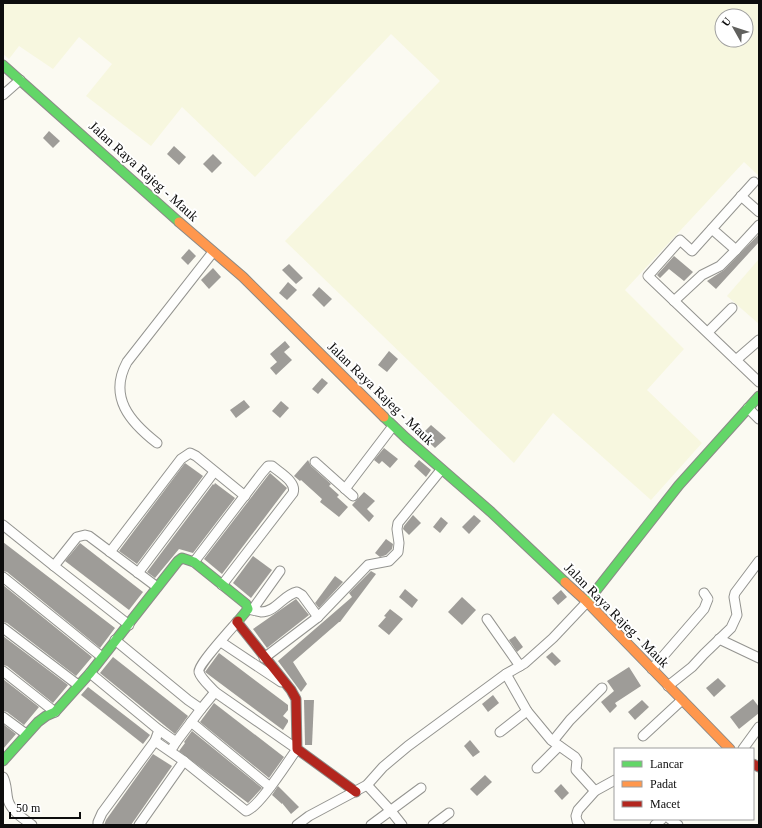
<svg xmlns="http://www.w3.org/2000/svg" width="762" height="828" font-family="Georgia,serif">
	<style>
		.farmland { fill: #f7f7df; fill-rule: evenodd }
		.building { fill: #9e9c98 }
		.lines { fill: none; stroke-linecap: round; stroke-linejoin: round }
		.street-casing { stroke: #949490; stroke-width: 11 }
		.fast-casing { stroke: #8b8a87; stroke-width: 11 }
		.slow-casing { stroke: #8b8a87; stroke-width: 11 }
		.jam-casing { stroke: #8b8a87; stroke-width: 11 }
		.street { stroke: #fefefd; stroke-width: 9 }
		.fast { stroke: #63d668; stroke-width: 9 }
		.slow { stroke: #ff974d; stroke-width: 9 }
		.jam { stroke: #b3261e; stroke-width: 9 }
		.labels { text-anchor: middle; stroke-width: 4; stroke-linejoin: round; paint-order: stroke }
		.street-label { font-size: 14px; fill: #0d0d0d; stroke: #fff }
	</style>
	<rect width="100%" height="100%" fill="#fbfaf2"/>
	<g class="farmland">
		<path d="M3 3H759V176L744 162 625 290 684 349 647 390 702 443 651 500 553 413 514 463 285 241 440 81 391 34 255 177 182 107 151 146 86 96 112 64 79 37 53 69 19 46 9 59 3 54ZM722 16H746V40H722Z"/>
		<path d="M759 259V324L727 296Z"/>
	</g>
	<g class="building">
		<path d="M49 131 60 141 53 148 43 138Z"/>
		<path d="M174 146 186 157 179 165 167 154Z"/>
		<path d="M213 154 222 163 212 173 203 164Z"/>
		<path d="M759 234V242L716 289 707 281 724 270Z"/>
		<path d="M189 249 196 256 188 265 181 258Z"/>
		<path d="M674 256 693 272 684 281 669 269 660 278 657 275Z"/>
		<path d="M289 264 303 278 296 284 282 270Z"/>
		<path d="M213 268 221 277 209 289 201 280Z"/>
		<path d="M288 282 297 290 287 300 279 293Z"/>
		<path d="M319 287 332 299 324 307 312 295Z"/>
		<path d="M285 341 290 347 284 352 292 360 276 375 270 368 277 362 270 354Z"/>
		<path d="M389 351 398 359 387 372 378 365Z"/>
		<path d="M322 378 328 383 318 394 312 389Z"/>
		<path d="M244 400 250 407 236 418 230 410Z"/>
		<path d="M281 401 289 408 280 418 272 411Z"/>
		<path d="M431 425 446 438 435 448 421 435Z"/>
		<path d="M384 448 398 459 390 468 382 461 379 464 374 460Z"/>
		<path d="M308 460 311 466 331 484 329 486 339 495 337 497 348 507 339 517 320 502 322 499 301 480 300 481 294 476Z"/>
		<path d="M419 460 431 470 426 477 414 466Z"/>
		<path d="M185 463 203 476 137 564 119 551Z"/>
		<path d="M270 473 287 488 222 574 204 559Z"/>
		<path d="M215 483 235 498 193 553 179 549 155 578 147 572 213 484 214 485Z"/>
		<path d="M364 492 375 501 367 509 374 516 369 522 352 505Z"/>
		<path d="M413 515 421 523 409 535 403 529 404 526Z"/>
		<path d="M474 515 481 521 469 534 462 527Z"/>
		<path d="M441 517 448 523 440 533 433 527Z"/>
		<path d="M386 539 393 544 392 549 386 555 380 557 375 553Z"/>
		<path d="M3 542 115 628 100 648 7 572 3 571Z"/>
		<path d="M80 543 143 592 129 610 65 561Z"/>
		<path d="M253 556 272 570 251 598 233 583Z"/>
		<path d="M371 571 376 574 340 622H339L293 662 307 684 301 692 278 661 352 597 349 593Z"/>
		<path d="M335 576 343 582 319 608 315 603Z"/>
		<path d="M3 585 92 657 76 676 7 623 3 622Z"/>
		<path d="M405 589 418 600 412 608 399 597Z"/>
		<path d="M561 590 567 597 558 605 552 598Z"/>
		<path d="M462 597 476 610 462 625 448 612Z"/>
		<path d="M296 599 309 615 267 648 253 629Z"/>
		<path d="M390 609 403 619 389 635 378 626 386 617 384 616Z"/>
		<path d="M3 636 68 685 53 703 7 666 3 665Z"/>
		<path d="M515 636 523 647 517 652 509 640Z"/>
		<path d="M552 652 561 661 555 666 546 657Z"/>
		<path d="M219 653 288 705V710L283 716 288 720V722L283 730 205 672Z"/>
		<path d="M113 657 188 716 175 734 100 673Z"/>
		<path d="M629 667 641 686 615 703 617 706 610 713 601 702 614 691 607 681Z"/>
		<path d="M718 678 726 686 714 697 706 688Z"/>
		<path d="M3 679 39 707 24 725 7 712 3 711Z"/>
		<path d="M88 687 150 735 143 744 81 695Z"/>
		<path d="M493 695 499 703 488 712 482 704Z"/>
		<path d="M753 699 759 707V713L739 729 730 717Z"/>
		<path d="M304 700H314L312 745H305Z"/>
		<path d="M642 700 649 707 635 720 628 712Z"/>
		<path d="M214 703 284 757 269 778 200 722Z"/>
		<path d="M3 724 16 734 3 749Z"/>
		<path d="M192 731 262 788 248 803 179 751 185 743 184 742Z"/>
		<path d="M470 740 480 752 473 757 464 746Z"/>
		<path d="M153 754 172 766 131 825H104L106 820Z"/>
		<path d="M485 775 492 782 477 796 470 789Z"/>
		<path d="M561 784 569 793 562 800 554 791Z"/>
		<path d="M278 786 299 807 291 814 282 803V804L272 795Z"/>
	</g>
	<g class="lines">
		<g class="street-casing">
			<g id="street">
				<path d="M3 95 20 80"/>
				<path d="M754 182 692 251 680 240 648 276 759 382"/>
				<path d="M741 196 759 212"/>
				<path d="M712 229 736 250"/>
				<path d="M674 301 702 275 720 266 736 250 759 225"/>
				<path d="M708 332 732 308"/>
				<path d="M736 360 759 340"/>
				<path d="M748 408 759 419"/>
				<path d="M157 443C130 422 108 397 127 362L213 252"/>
				<path d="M315 462 353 496"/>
				<path d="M345 489 393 426"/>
				<path d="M3 525 54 566 77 537 85 535 89 536 157 587"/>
				<path d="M110 552 181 459 190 453 196 456 245 496"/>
				<path d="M194 562 262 473 268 466H272C280 473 297 482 293 493L222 585"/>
				<path d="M54 566 129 625"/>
				<path d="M138 573 214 472"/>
				<path d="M3 577 102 657"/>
				<path d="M248 609C252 610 257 611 261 612 276 612 283 595 297 592L302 595 318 617 368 565 389 561 398 552 399 543 397 529 398 523 441 470"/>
				<path d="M255 610V606L280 571"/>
				<path d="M487 619 520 666"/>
				<path d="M3 628 78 685"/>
				<path d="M719 639 759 658"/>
				<path d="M115 640 188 700 201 709 215 692 297 749C288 761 259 808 246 811L184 761"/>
				<path d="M221 642 281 682"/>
				<path d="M264 658 318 617"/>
				<path d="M652 669 704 609 708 599 704 593"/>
				<path d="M3 671 55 712"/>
				<path d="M90 673 159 730 155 741 102 813 98 822V825"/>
				<path d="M668 686 692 667 704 654 731 628 737 615 734 597 735 593 759 561"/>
				<path d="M215 692C210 686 201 679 199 672 197 666 231 629 237 622"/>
				<path d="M527 711 551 740 575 757 577 760 576 770 595 791"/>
				<path d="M3 717 26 734"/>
				<path d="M191 722 270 787"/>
				<path d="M159 730 176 742 173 747"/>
				<path d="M500 732 527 711 506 674"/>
				<path d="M643 736 682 700"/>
				<path d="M553 741 570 720 602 688"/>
				<path d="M176 742 201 709"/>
				<path d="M743 749 759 727"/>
				<path d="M537 768 559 746"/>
				<path d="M3 777C7 784 6 792 8 800 11 811 24 819 32 825"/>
				<path d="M367 785 391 811 402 825"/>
				<path d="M670 819 678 825"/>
				<path d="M139 825 184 761 155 741"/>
				<path d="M297 825 309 816 367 785 383 767 408 746 506 674 525 663 553 638 587 602"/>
				<path d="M371 825 421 788"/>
				<path d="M433 825 449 813"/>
				<path d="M580 825 577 821 576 816 578 810 595 791 615 780"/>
				<path d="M655 825 662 819"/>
			</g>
		</g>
		<g class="fast-casing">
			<g id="fast">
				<path d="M3 65 179 222"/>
				<path d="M384 417 406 438 491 512 565 582"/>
				<path d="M587 602 679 485 759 396"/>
				<path d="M3 761 38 722 46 716 55 712 90 673 178 561 182 558 194 562 246 604 248 609 238 621"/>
			</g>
		</g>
		<g class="slow-casing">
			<g id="slow">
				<path d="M179 222 243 277 384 417"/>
				<path d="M565 582 587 602 730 749"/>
			</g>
		</g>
		<g class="jam-casing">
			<g id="jam">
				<path d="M238 621 237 622 291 690 296 699 297 749 356 792"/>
				<path d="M753 764 759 767"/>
			</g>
		</g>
		<use href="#street" class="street"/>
		<use href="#fast" class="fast"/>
		<use href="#slow" class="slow"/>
		<use href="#jam" class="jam"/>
	</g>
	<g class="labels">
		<g class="street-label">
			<text transform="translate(144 171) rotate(42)" y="5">Jalan Raya Rajeg - Mauk</text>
			<text transform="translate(381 393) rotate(44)" y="5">Jalan Raya Rajeg - Mauk</text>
			<text transform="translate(617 615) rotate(45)" y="5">Jalan Raya Rajeg - Mauk</text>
		</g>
	</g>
	<rect width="762" height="828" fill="none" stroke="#0d0d0d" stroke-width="8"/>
	<rect x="614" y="748" width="140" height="72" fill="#ffffff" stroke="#9e9e9e"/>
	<rect x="622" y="761" width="20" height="6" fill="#63d668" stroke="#9e9e9e"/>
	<text x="650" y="768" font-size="12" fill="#0d0d0d">Lancar</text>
	<rect x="622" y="781" width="20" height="6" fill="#ff974d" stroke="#9e9e9e"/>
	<text x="650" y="788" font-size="12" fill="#0d0d0d">Padat</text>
	<rect x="622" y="801" width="20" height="6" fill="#b3261e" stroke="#9e9e9e"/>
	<text x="650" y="808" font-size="12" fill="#0d0d0d">Macet</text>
	<g transform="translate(734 28) rotate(309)"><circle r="19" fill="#ffffff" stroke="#9e9e9e"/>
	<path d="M0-3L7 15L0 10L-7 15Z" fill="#60605d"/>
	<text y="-6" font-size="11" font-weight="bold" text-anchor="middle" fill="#0d0d0d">U</text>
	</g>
	<path d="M10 812v6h70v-6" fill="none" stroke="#0d0d0d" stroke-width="2"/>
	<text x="16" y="812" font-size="12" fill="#0d0d0d" stroke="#ffffff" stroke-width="3" paint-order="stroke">50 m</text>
</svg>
